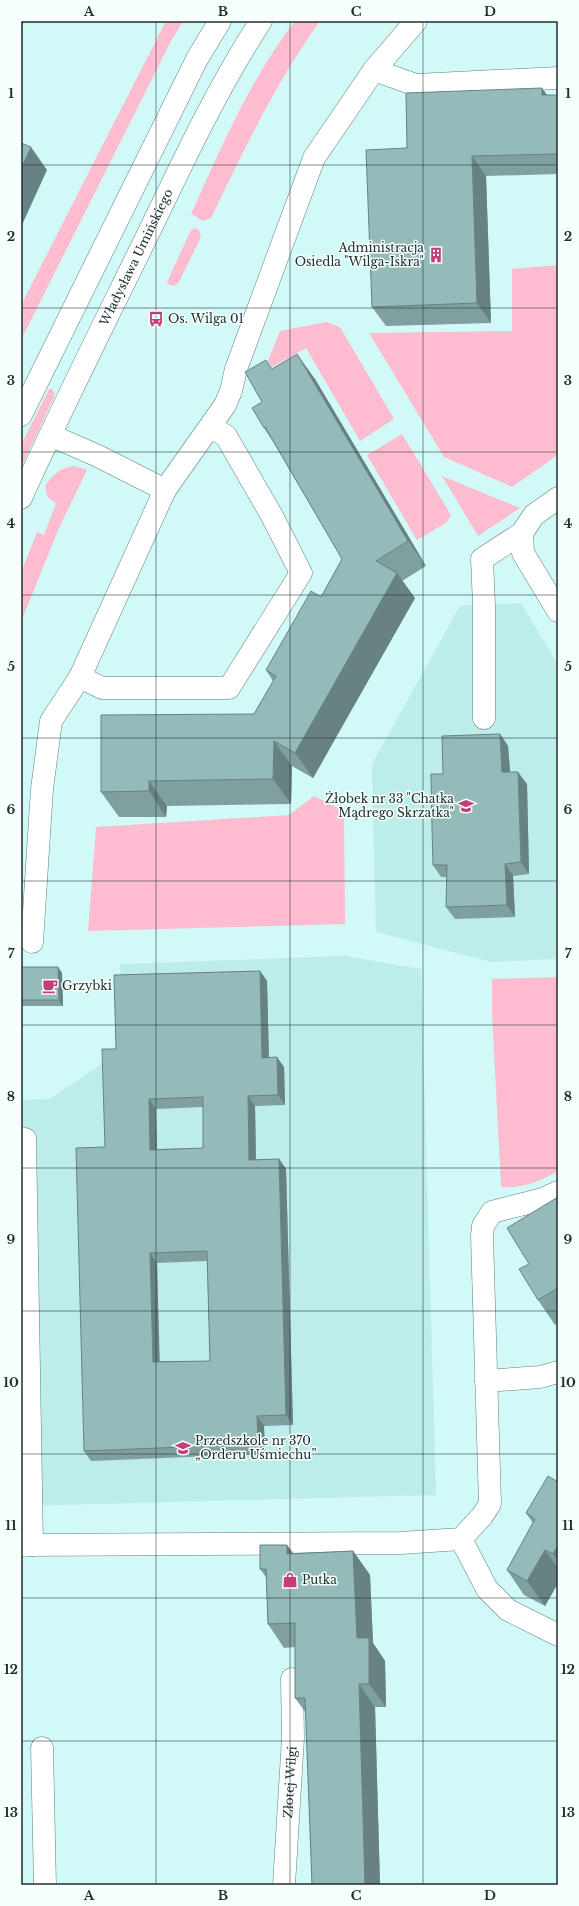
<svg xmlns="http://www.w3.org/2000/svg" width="579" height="1906" font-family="'Libre Baskerville',serif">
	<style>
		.built { fill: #bcedea }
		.green { fill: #febcd0 }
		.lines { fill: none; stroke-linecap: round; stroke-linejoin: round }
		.minor-casing { stroke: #5d8180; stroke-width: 23 }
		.minor { stroke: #fff; stroke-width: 22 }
		.wall { fill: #7fa09f; fill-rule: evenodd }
		.shaded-wall { fill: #688282 }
		.building { fill: #94bab9; stroke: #688282; fill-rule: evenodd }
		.grid { fill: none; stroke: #202f2f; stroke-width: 1; stroke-opacity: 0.55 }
		.labels { text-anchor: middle; stroke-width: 3; stroke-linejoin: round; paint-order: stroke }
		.poi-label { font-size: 12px; fill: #202f2f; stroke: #f7fffe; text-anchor: start }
		.street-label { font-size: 12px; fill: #202f2f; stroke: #f7fffe }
		.neatline { fill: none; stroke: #202f2f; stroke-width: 1.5 }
		.grid-label { font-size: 13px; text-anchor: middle; font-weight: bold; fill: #202f2f }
	</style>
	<rect width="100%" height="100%" fill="#d1f9f7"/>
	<g class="built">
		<path d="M521 603 558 665V959L491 962 376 932 372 764 460 606Z"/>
		<path d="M345 956 421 969 436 1495 24 1506 21 1383V1100L49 1099 109 1059H123L120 964Z"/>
	</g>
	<g class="green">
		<path d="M166 21H183L170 43 21 340V305Z"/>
		<path d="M295 21H320C276 82 244 150 211 218L203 221 191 214C221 148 250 79 295 21Z"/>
		<path d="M195 228 199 230 201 237 179 282 174 286 168 284 167 282 191 230Z"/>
		<path d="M558 265V455L512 487 444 457 369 333 512 331V269Z"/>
		<path d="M326 322 340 327 394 419 360 441 306 348 272 367 268 361 280 331Z"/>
		<path d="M49 389H52L55 395 21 468V445Z"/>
		<path d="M402 434 451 515 446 523 417 540 367 455Z"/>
		<path d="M74 466 87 470 59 528 21 622V573L37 532 44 535 56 503 48 498 45 486C53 474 60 468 74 466Z"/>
		<path d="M442 476 520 508 478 536Z"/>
		<path d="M314 796 344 811 345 924 88 931 96 827 289 815Z"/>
		<path d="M558 977V1171C541 1181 521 1189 501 1187L492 1013V979Z"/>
	</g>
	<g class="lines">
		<g class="minor-casing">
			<g id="minor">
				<path d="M374 70 416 85 558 78"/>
				<path d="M21 415 197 59 220 21"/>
				<path d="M50 435 98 456 165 490"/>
				<path id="s1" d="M21 498C61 409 105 322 148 234 183 162 217 88 261 21"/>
				<path d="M522 533 523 553 558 611"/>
				<path d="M80 677 102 688H229L301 573 272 516 226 436 211 427"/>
				<path d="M484 718V605L482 559 522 533 534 515 558 498"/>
				<path d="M32 942 42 789 51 721 80 677 165 490 225 405 231 391 236 369 314 158 374 70 416 21"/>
				<path d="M25 1139 32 1545"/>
				<path d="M486 1381 540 1377 558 1372"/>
				<path d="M461 1539 487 1589 508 1610 558 1635"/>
				<path d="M21 1545 401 1543 461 1539 482 1516 490 1504 482 1236 483 1226 492 1212 543 1199 558 1192"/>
				<path d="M42 1748 45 1885"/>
				<path id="s2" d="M284 1885 293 1738 292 1679"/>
			</g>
		</g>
		<use href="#minor" class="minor"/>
	</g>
	<g class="wall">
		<path d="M542 88 547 95H558V174L486 176 491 323 386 326 372 307 407 148Z"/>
		<path d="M273 369 315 379 426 566 402 581 415 598 313 778 292 766 291 804 167 806 166 817H119L101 792 254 714 273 681 266 670 321 597 342 559 274 443 264 428Z"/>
		<path d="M500 734 508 746 510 772 527 784 529 874 513 876 515 917 455 919 446 907V877H441L433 865 443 774Z"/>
		<path d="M21 967H58L62 973 63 1006H21Z"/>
		<path d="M260 971 267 981 269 1057 284 1067 285 1105 255 1106 256 1160 279 1159 286 1169 293 1425 264 1426 265 1454 91 1461 84 1451 105 1147ZM203 1107V1148L157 1149 156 1109ZM207 1261 210 1361H159L157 1263Z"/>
		<path d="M558 1197V1323L555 1325 538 1300 529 1264Z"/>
		<path d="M558 1482V1583L545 1606 524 1595 507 1570 533 1523 526 1513Z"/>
		<path d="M287 1545 293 1553 353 1551 370 1575 373 1643 385 1661 386 1707H375L380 1885H312L306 1713 295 1698V1647L284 1648 268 1624 266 1577 260 1569Z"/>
	</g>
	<g class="shaded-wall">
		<path d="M21 21H24L21 28Z"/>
		<path d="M542 88 556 108 542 95Z"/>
		<path d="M31 147 47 170 21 227V169Z"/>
		<path d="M472 156 486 176 491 323 477 303Z"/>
		<path d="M297 354 315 379 426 566 408 541Z"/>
		<path d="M397 573 415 598 313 778 295 753Z"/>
		<path d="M500 734 508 746 511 784 502 772Z"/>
		<path d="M274 741 292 766 291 804 273 779Z"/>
		<path d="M518 772 527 784 529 874 521 862Z"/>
		<path d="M149 781 167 806 166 817 149 791Z"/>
		<path d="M505 864 513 876 515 917 507 905Z"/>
		<path d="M58 967 62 973 63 1006 59 1000Z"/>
		<path d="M260 971 267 981 269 1067 262 1058Z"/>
		<path d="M277 1057 284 1067 285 1105 278 1095Z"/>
		<path d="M248 1096 255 1106 256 1170 249 1160Z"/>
		<path d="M149 1099 156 1109 157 1160 150 1150Z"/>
		<path d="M279 1159 286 1169 293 1425 286 1415Z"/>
		<path d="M150 1253 157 1263 160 1371 153 1362Z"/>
		<path d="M257 1416 264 1426 265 1454 258 1444Z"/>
		<path d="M287 1545 303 1568 287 1554Z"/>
		<path d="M558 1545V1561L553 1554Z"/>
		<path d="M545 1550 558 1568V1583L545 1606 527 1581Z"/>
		<path d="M353 1551 370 1575 373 1643 385 1661 386 1707 369 1684 357 1638Z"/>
		<path d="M359 1684 375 1707 380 1885H365Z"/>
	</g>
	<g class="building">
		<path d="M542 88V95H558V154L472 156 477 303 372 307 366 150 407 148 406 93Z"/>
		<path d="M21 143 31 147 21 169Z"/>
		<path d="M297 354 408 541 376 561 397 573 295 753 274 741 273 779 149 781V791L101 792V715L254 714 276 676 266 670 311 591 321 597 342 559 265 427 264 428 252 408 262 402 245 372 266 360 272 369Z"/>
		<path d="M500 734 502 772H518L521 862 505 864 507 905 446 907 447 865H433L432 828 431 774H443L442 736Z"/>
		<path d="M21 967H58L59 1000H21Z"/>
		<path d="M260 971 262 1058 277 1057 278 1095 248 1096 249 1160 279 1159 286 1415 257 1416 258 1444 84 1451 76 1148 105 1147 102 1049H116L114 975ZM203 1097V1148L150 1150 149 1099ZM207 1251 210 1361 153 1362 150 1253Z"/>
		<path d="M558 1197V1288L538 1300 519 1269 529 1264 507 1228Z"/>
		<path d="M548 1476 558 1482V1545L553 1554 545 1550 527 1581 507 1570 535 1519 526 1513Z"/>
		<path d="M260 1545H287V1554L353 1551 357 1638H369V1684H359L365 1885H312L305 1698H295V1623L268 1624 266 1569H260Z"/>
	</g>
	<path class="grid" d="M156 21V1885M290 21V1885M423 21V1885M21 165H558M21 308H558M21 452H558M21 595H558M21 738H558M21 881H558M21 1025H558M21 1168H558M21 1311H558M21 1454H558M21 1598H558M21 1741H558"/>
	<defs>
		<g id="building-bare" transform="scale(1.2)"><path d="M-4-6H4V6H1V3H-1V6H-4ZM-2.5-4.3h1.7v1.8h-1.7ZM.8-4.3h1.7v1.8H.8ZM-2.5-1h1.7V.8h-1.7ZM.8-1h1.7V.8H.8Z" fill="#c63c75" stroke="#f7fffe" stroke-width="2.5" paint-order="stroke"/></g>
		<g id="bus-bare" transform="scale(1.2)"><path d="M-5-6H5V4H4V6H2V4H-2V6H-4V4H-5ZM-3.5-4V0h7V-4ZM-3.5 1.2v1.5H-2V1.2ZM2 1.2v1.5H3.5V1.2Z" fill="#c63c75" stroke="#f7fffe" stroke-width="2.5" paint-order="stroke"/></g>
		<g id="school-bare" transform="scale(1.2)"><path d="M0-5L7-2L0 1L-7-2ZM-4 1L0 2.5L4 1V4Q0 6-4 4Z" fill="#c63c75" stroke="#f7fffe" stroke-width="2.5" paint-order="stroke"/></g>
		<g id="cafe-bare" transform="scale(1.2)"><path d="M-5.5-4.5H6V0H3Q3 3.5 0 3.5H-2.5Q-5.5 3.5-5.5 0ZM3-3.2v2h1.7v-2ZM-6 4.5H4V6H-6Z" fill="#c63c75" stroke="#f7fffe" stroke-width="2.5" paint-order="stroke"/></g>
		<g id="shop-bare" transform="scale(1.2)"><path d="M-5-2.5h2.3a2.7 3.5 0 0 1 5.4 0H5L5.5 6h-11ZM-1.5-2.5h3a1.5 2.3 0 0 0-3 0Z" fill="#c63c75" stroke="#f7fffe" stroke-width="2.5" paint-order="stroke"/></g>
	</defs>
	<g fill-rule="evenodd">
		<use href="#building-bare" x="436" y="255"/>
		<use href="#bus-bare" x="156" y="319"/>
		<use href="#school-bare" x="466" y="806"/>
		<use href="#cafe-bare" x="50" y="986"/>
		<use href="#school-bare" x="183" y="1448"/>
		<use href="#shop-bare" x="290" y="1580"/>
	</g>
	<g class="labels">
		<g class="poi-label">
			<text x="424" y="252" text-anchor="end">Administracja<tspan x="424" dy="14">Osiedla "Wilga-Iskra"</tspan></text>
			<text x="168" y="323">Os. Wilga 01</text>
			<text x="454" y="803" text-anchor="end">Żłobek nr 33 "Chatka<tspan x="454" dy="14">Mądrego Skrzatka"</tspan></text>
			<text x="62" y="990">Grzybki</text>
			<text x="195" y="1445">Przedszkole nr 370<tspan x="195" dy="14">„Orderu Uśmiechu”</tspan></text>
			<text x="302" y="1584">Putka</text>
		</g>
		<g class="street-label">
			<text dy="4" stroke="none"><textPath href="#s1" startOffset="267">Władysława Umińskiego</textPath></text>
			<text dy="4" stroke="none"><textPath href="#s2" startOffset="103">Złotej Wilgi</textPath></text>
		</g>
	</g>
	<rect width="579" height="1906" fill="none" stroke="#f7fffe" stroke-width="44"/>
	<rect x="22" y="22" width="535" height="1862" class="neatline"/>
	<g class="grid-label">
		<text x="89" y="16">A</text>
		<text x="223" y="16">B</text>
		<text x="356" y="16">C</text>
		<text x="490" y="16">D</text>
		<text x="11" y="98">1</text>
		<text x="568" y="98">1</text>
		<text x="11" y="241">2</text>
		<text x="568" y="241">2</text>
		<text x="11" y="385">3</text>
		<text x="568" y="385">3</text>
		<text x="11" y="528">4</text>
		<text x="568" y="528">4</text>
		<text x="11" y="671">5</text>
		<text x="568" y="671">5</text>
		<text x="11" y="814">6</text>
		<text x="568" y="814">6</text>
		<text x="11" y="958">7</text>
		<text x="568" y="958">7</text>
		<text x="11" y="1101">8</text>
		<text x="568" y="1101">8</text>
		<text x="11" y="1244">9</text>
		<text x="568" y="1244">9</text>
		<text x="11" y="1387">10</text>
		<text x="568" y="1387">10</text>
		<text x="11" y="1530">11</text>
		<text x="568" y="1530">11</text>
		<text x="11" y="1674">12</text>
		<text x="568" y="1674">12</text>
		<text x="11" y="1817">13</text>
		<text x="568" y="1817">13</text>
		<text x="89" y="1900">A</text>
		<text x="223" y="1900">B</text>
		<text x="356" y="1900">C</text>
		<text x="490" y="1900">D</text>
	</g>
</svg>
